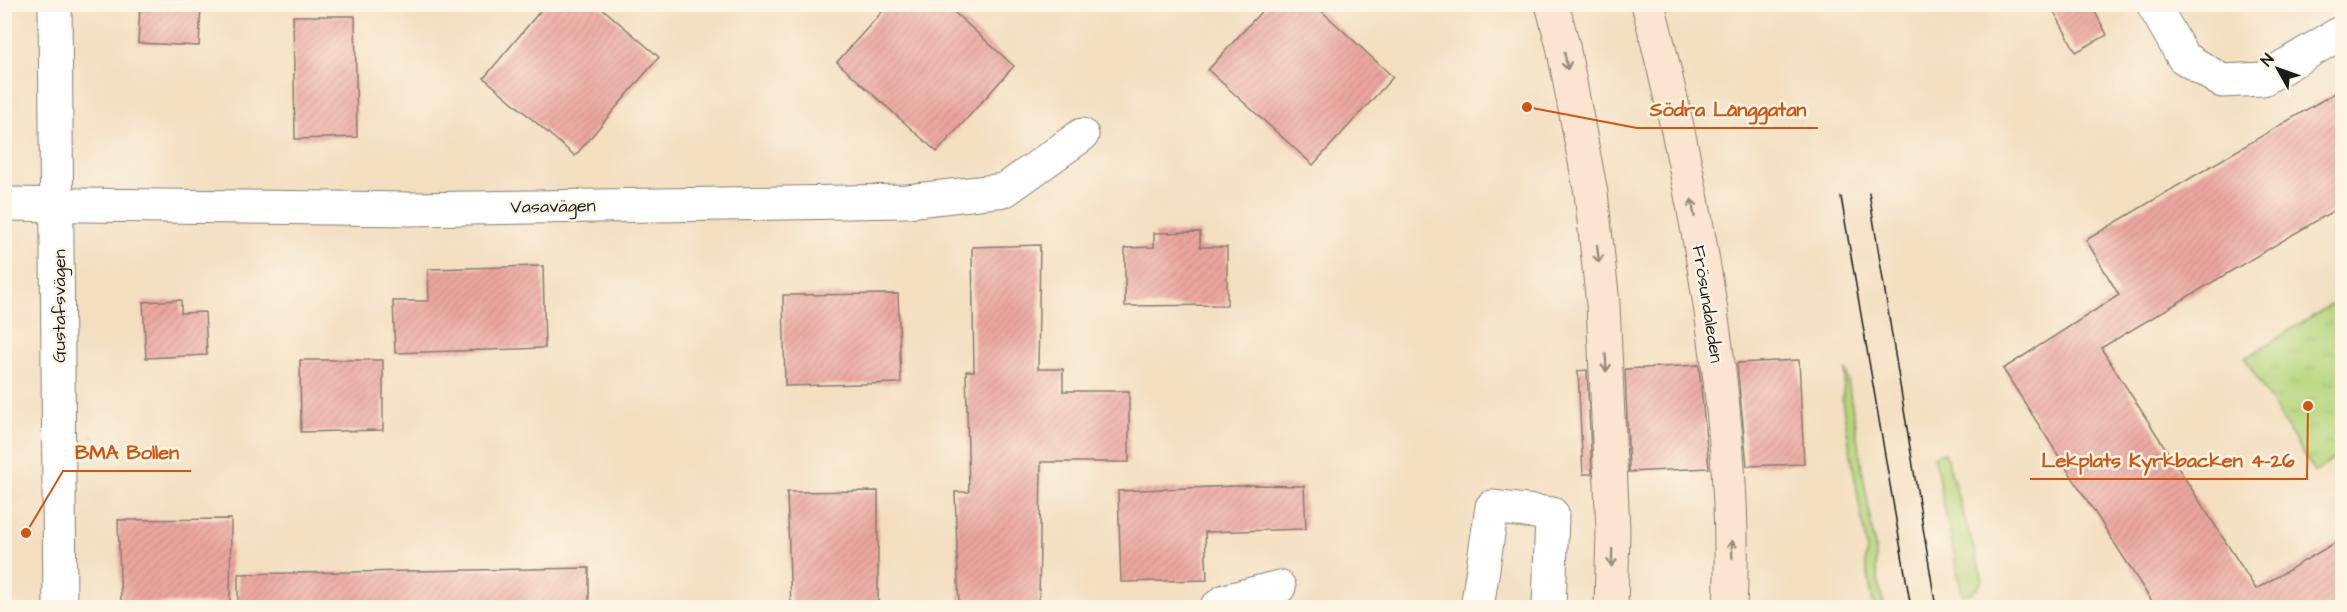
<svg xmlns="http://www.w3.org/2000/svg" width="2347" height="612" font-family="'Architects Daughter',sans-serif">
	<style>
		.green { fill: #b6d67d; stroke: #69794c; stroke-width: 1.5 }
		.park { fill: url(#park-tufts); stroke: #69794c; stroke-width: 1.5 }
		.building { fill: url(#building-hatch) }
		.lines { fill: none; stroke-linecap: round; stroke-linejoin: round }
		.street-casing { stroke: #887d6e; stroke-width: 35 }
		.secondary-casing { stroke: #887d6e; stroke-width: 35 }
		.street { stroke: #fff; stroke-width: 33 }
		.secondary { stroke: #fce5d0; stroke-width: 33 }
		.tram { stroke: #1c1c1c; stroke-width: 1.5 }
		.oneway { stroke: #978b7f }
		.labels { text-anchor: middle; stroke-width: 5; stroke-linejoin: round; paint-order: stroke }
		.street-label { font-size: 18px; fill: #1c1c1c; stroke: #fcf5e5 }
		.leader { fill: none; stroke: #d4530e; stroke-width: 2 }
		.callout-dot { fill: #d4530e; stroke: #fcf5e5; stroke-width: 2 }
		.callout-label { font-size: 20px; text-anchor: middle; font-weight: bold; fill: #d4530e; stroke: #fcf5e5; stroke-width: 5; stroke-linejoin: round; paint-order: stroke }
	</style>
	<defs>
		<pattern id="park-tufts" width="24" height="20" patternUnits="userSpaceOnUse" patternTransform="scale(1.5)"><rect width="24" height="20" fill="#b6d67d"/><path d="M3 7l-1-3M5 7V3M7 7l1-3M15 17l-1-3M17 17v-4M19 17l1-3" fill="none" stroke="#9cb76b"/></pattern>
		<pattern id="building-hatch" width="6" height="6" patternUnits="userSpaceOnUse" patternTransform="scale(1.5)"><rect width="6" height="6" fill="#eba69e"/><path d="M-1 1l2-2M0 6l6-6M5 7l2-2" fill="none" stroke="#c98e88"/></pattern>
	</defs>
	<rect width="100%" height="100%" fill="#fcf5e5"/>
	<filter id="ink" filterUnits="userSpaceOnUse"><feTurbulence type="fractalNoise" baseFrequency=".0167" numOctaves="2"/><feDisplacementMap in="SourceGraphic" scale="12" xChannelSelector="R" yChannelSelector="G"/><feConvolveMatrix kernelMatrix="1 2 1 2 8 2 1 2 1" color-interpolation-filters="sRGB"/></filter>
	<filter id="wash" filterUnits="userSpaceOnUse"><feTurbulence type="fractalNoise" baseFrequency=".008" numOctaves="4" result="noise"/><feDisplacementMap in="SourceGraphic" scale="24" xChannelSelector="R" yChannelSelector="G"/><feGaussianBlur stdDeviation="1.35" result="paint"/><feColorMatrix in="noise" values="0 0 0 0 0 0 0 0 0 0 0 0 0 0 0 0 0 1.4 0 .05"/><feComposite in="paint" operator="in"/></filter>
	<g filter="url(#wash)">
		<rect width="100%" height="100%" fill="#f3dec0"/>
		<g class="green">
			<path d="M1846 369 1876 554V569L1884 607H1874L1865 560 1867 550 1842 400Z"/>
			<path d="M1945 453 1983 579C1978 590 1973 594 1962 594L1934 455Z"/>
		</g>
		<path class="park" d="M2342 298V454L2314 472 2245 358Z"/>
		<g id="blocks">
			<g class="building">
				<path d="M140 4H201L199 46 138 43Z"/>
				<path d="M546 4H597L659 57 575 156 484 78Z"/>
				<path d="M889 4H945L1014 66 937 152 837 62Z"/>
				<path d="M1268 4H1314L1393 77 1313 165 1208 70Z"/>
				<path d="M2050 4H2091L2107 35 2076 52Z"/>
				<path d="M293 16H355L357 137 295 139Z"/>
				<path d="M2343 88V205L2101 348 2256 589 2343 538V608H2156L2003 369 2119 295 2086 240Z"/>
				<path d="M1200 232V247H1227V305L1125 306V248L1154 247V233Z"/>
				<path d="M1040 245 1038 369H1063V391H1129V462H1041L1039 608H959L955 492H969L966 371H974L972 247Z"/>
				<path d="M543 266 545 348 395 353 393 301H429L428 269Z"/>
				<path d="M898 294 901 383 785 386 783 295Z"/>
				<path d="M181 300V313L205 312 207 355 146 358 143 302Z"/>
				<path d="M300 360H383V430L301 432Z"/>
				<path d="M1799 360 1804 464 1747 466 1737 363Z"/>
				<path d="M1699 365 1709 468 1629 472 1625 369Z"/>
				<path d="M1587 370 1592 474H1583L1578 371Z"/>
				<path d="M1257 485 1304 486 1306 529 1205 532 1207 580 1121 582 1118 491Z"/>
				<path d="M878 491V608H791L787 492Z"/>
				<path d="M231 519 230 603H121L118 520Z"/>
				<path d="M589 568V608H238V574Z"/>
			</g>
		</g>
	</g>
	<g filter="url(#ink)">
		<use href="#blocks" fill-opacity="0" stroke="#887d6e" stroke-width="1.5"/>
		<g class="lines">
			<g class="street-casing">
				<g id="street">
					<path d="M55 4 60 608"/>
					<path d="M2153 4 2183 57 2222 81 2263 79 2342 32"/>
					<path d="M4 204 412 209 907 201 1005 190 1082 135"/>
					<path d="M1216 608 1225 601 1279 587"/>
					<path d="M1477 608 1492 507 1552 514 1549 608"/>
				</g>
			</g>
			<g class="secondary-casing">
				<g id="secondary">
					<path d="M1552 4 1563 46 1591 193 1603 304 1613 531 1611 608"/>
					<path d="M1648 4C1679 125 1704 248 1719 371 1728 450 1734 528 1730 608"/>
				</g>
			</g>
			<use href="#street" class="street"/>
			<use href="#secondary" class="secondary"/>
			<g class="tram">
				<path d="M1869 193 1936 608"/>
				<path d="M1841 197 1911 608"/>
			</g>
		</g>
		<defs><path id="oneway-shaft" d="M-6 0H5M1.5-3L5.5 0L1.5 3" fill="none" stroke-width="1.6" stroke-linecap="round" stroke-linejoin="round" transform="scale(1.5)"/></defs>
		<g class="oneway">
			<use href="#oneway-shaft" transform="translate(1566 61) rotate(79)"/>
			<use href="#oneway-shaft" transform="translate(1693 208) rotate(-100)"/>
			<use href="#oneway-shaft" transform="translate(1598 254) rotate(84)"/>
			<use href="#oneway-shaft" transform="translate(1606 363) rotate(88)"/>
			<use href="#oneway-shaft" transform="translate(1732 549) rotate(-92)"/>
			<use href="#oneway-shaft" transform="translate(1612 558) rotate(91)"/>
		</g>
	</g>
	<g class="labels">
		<g class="street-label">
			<text transform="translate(553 206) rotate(-1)" y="6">Vasavägen</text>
			<text transform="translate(1708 304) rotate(81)" y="6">Frösundaleden</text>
			<text transform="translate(59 306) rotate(-90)" y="6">Gustafsvägen</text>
		</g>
	</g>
	<path class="leader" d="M1527 107L1637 128H1818M26 533L63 471H191M2308 406L2307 479H2030"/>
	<g class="callout-dot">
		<circle cx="1527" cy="107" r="6"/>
		<circle cx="26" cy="533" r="6"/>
		<circle cx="2308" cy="406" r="6"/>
	</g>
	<g class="callout-label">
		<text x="1728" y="116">Södra Långgatan</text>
		<text x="127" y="459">BMA Bollen</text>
		<text x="2168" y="467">Lekplats Kyrkbacken 4-26</text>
	</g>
	<rect width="2347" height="612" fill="none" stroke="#fcf5e5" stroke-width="24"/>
	<g transform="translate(2278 69) rotate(310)" stroke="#fcf5e5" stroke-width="4.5" paint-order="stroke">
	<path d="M0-4.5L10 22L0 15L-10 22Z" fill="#1c1c1c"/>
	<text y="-9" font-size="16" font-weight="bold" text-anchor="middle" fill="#1c1c1c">N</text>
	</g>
</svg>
